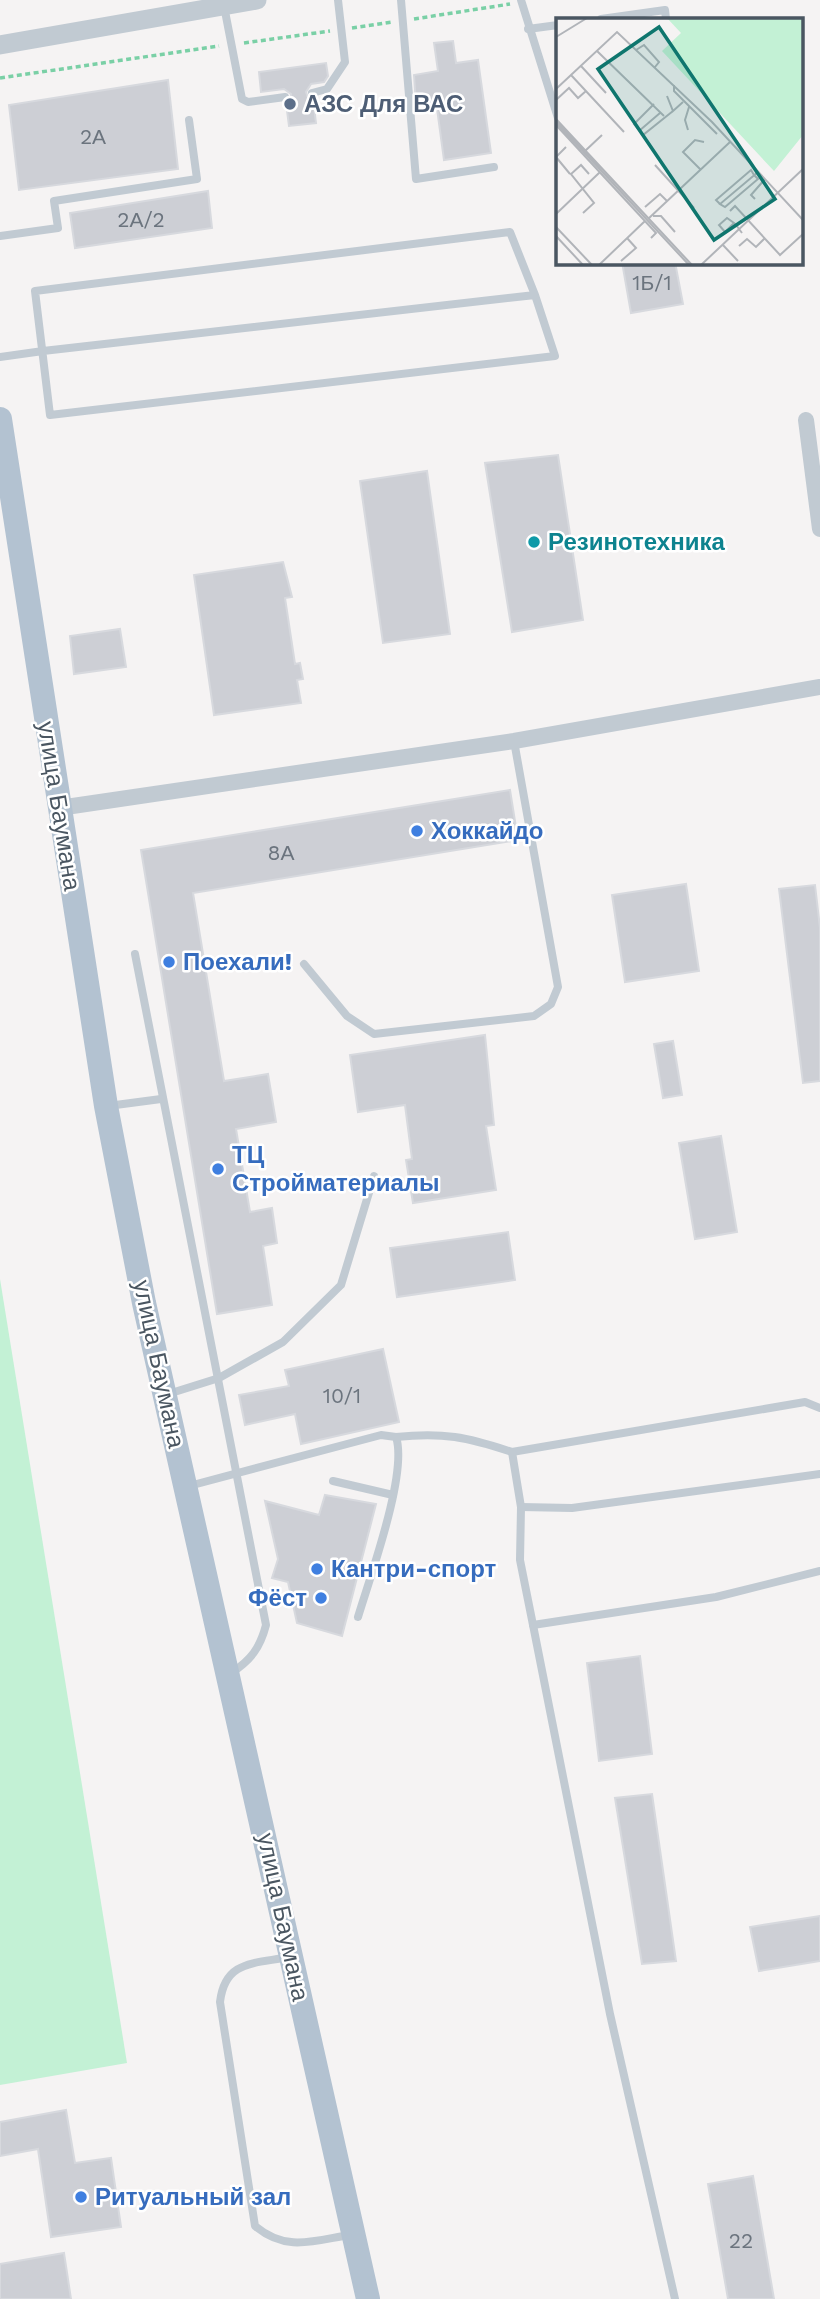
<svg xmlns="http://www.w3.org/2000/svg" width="820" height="2299" font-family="'Work Sans',sans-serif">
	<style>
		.green { fill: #c3f1d5 }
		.building { fill: #cdcfd5; stroke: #d7d9de; stroke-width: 2 }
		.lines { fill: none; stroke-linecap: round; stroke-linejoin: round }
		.path { stroke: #7ad0a6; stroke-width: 3.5; stroke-dasharray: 5 3.5; stroke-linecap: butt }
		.service { stroke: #c1cad2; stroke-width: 8 }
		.minor { stroke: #c1cad2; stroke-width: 16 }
		.tertiary { stroke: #c1cad2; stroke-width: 19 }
		.primary { stroke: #b3c2d1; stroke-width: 24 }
		.service-dot { fill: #5c6f8a; stroke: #fff; stroke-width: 2.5 }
		.culture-dot { fill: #0f9aa8; stroke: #fff; stroke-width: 2.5 }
		.shop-dot { fill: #3f7fe0; stroke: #fff; stroke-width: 2.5 }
		.labels { text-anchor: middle; stroke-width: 5; stroke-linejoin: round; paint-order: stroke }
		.number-label { font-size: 21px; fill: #6b747e }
		.service-label { font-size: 24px; font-weight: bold; fill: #4e5e75; stroke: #fff; text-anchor: start }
		.culture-label { font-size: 24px; font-weight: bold; fill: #0d838f; stroke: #fff; text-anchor: start }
		.street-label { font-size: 24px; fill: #4a5661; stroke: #fff }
		.shop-label { font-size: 24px; font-weight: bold; fill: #366cbe; stroke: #fff; text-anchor: start }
		.inset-road { fill: none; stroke: #b1b4b9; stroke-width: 2 }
		.view { fill: #0f766e; fill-opacity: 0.15; stroke: #0f766e; stroke-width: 3.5 }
		.inset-edge { fill: none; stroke: #4a5661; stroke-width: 3.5 }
	</style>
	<rect width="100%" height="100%" fill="#f5f3f3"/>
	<path class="green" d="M0 1279 127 2063 0 2085Z"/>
	<g class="building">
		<path d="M453 41 456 63 478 60 491 153 444 160 436 101 416 104 414 75 438 71 434 43Z"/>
		<path d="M326 63 328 76 324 82 311 84 306 92 308 98 313 99 316 123 289 126 286 103 291 100V94L284 89 261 92 259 72Z"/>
		<path d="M168 80 178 169 19 190 9 105Z"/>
		<path d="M208 191 212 228 75 248 70 213Z"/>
		<path d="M622 262H675L683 304 631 313Z"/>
		<path d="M558 455 583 620 512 632 485 463Z"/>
		<path d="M427 471 450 634 383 643 360 481Z"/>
		<path d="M283 562 292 597 285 598 295 664 300 663 303 679 297 680 301 703 214 715 194 575Z"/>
		<path d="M120 629 126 667 74 674 70 636Z"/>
		<path d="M510 790 518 840 193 893 224 1081 268 1074 276 1122 236 1129 250 1212 272 1208 277 1243 263 1246 272 1305 217 1314 141 850Z"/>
		<path d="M686 884 699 971 625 982 612 895Z"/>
		<path d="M815 885 820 928V1081L803 1083 779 889Z"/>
		<path d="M485 1035 494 1125 486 1126 496 1190 413 1203 406 1160 412 1159 405 1105 358 1112 350 1055Z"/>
		<path d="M673 1041 682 1095 663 1098 654 1044Z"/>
		<path d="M721 1136 737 1232 695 1239 679 1143Z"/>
		<path d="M508 1232 515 1280 397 1297 390 1248Z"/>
		<path d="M383 1349 399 1422 301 1444 295 1414 245 1425 239 1395 289 1386 285 1370Z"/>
		<path d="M325 1495 376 1504 342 1636 297 1623 288 1582 272 1578 278 1559 265 1501 319 1515Z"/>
		<path d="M640 1656 652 1754 599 1761 587 1663Z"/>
		<path d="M652 1794 676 1961 642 1964 615 1798Z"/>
		<path d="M820 1916V1961L759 1971 750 1927Z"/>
		<path d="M66 2110 75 2163 111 2158 121 2227 51 2237 38 2149 0 2156V2122Z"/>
		<path d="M753 2176 774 2299H728L708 2184Z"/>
		<path d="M64 2253 71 2299H0V2264Z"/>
	</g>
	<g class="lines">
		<g class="path">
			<path d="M414 19 510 4"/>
			<path d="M352 28 392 22"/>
			<path d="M244 43 330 31"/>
			<path d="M0 78 219 46"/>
		</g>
		<g class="service">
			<path d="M401 0 416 179 494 167"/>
			<path d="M521 0 558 118"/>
			<path d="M224 6 242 99 248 102 285 97"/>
			<path d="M601 19 665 10 666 19"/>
			<path d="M528 29 558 25"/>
			<path d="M312 93 327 89 345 62 338 0"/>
			<path d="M0 236 58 228 54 201 197 179 189 120"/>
			<path d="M0 357 43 351 535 295 510 232 35 291 50 415 555 356 535 295"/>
			<path d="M135 954 266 1625C260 1648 251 1660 231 1673"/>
			<path d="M304 964 347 1016 374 1034 534 1016 551 1004 558 987 514 741"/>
			<path d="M108 1106 161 1099"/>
			<path d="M168 1394 219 1378 283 1342 341 1285 374 1176"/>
			<path d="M396 1437C443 1432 467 1437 512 1452L805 1402 820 1408"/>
			<path d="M512 1452 521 1507 520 1560 533 1625 610 2014 675 2299"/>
			<path d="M333 1481 393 1495"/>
			<path d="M189 1486 381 1435 396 1437C408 1473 370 1577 358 1617"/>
			<path d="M521 1507 572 1508 820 1474"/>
			<path d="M533 1625 716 1597 820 1571"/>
			<path d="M289 1957C254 1964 225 1960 220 2002L255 2226C286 2252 313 2241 349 2235"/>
		</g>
		<g class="minor">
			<path d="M806 420 820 529"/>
			<path d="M59 808 514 741 820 687"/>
		</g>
		<path class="tertiary" d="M0 45 257 0"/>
		<path class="primary" d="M0 419 106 1106 144 1303 368 2299"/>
	</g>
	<circle class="service-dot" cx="290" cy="104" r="7"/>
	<circle class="culture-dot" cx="534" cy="542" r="7"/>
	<g class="shop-dot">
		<circle cx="417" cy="831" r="7"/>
		<circle cx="169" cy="962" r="7"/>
		<circle cx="218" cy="1169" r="7"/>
		<circle cx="317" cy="1569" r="7"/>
		<circle cx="321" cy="1598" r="7"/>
		<circle cx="81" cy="2197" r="7"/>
	</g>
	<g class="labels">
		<g class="number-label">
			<text x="93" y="144">2А</text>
			<text x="141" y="227">2А/2</text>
			<text x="652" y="290">1Б/1</text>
			<text x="281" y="860">8А</text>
			<text x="342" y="1403">10/1</text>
			<text x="741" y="2248">22</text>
		</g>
		<g class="service-label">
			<text x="304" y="112">АЗС Для ВАС</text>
		</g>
		<g class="culture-label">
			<text x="548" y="550">Резинотехника</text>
		</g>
		<g class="street-label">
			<text transform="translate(59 806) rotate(81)" y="8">улица Баумана</text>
			<text transform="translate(159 1364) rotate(78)" y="8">улица Баумана</text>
			<text transform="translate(283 1917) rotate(78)" y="8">улица Баумана</text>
		</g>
		<g class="shop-label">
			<text x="431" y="839">Хоккайдо</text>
			<text x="183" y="970">Поехали!</text>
			<text x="232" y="1163">ТЦ<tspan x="232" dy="28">Стройматериалы</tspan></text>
			<text x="331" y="1577">Кантри-спорт</text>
			<text x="307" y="1606" text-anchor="end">Фёст</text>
			<text x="95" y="2205">Ритуальный зал</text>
		</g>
	</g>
	<g transform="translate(556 18)">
		<rect width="247" height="247" fill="#f5f3f3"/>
		<path d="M111 0H247V117L218 153 106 33 125 15Z" fill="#c3f1d5"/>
		<path class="inset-road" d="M0 19 31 0M80 32 88 27 103 44 99 49M41 33 108 98M25 48 50 75M15 57 68 114M118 67V73L161 116M0 71 61 14 156 104 247 202M111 78 117 93 127 84M0 82 13 70 22 80 30 73M98 86 78 106 87 117 117 93M0 101 136 247M0 104 133 247M0 107 100 215 95 220M132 112 129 102 133 89M83 113 104 95M10 129 0 139 14 156M29 133 46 117M99 147 138 190M144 151 127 134 139 122 148 124M198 157 202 161 169 189 164 186 202 154M199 181 195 177 209 161M164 186 160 182 195 152 198 157M89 189 104 176 111 183M174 193 179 188 224 237 247 216M27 195 38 185 15 156 25 147 33 156M0 196 43 155M97 198H105L119 214M92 201 174 124M178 205 169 214 163 207 171 200 178 205 180 207 186 215M0 209 36 247M0 218 27 247M166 226 182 243M183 228 191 221 200 229 209 220M65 243 80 230 71 220M43 247 89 203M145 247 247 151"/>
		<path class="view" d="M103 9 219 181 158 222 42 51Z"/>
		<rect width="247" height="247" class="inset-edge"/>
	</g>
</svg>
